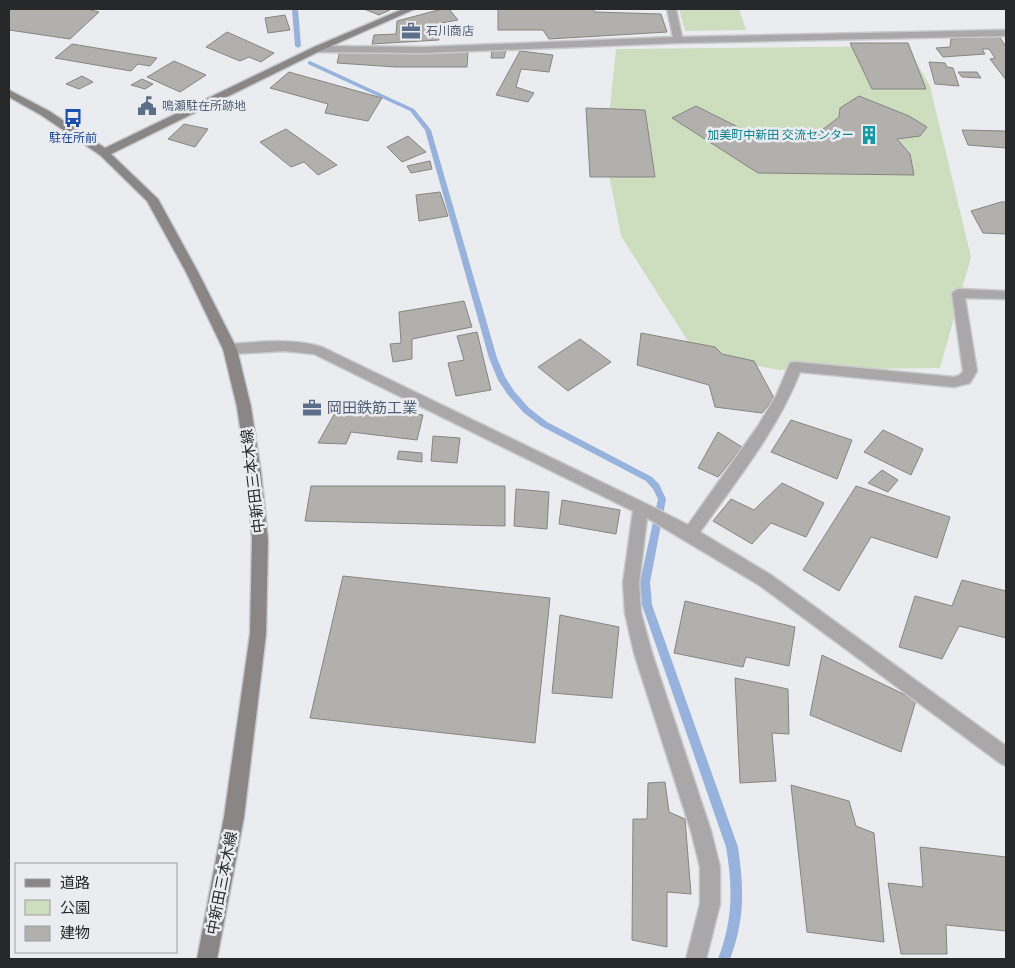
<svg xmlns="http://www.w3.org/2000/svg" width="1015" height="968" font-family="Ubuntu,'Noto Sans JP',sans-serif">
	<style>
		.green { fill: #cddebf }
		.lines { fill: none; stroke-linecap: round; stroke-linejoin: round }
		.stream { fill: #96b2dd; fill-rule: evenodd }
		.building { fill: #b2b0ad; stroke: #878582 }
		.street-casing { stroke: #c8c9cc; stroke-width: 3 }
		.secondary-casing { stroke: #c8c9cc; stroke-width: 3 }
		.street { fill: #a9a7a7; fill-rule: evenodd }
		.secondary { fill: #898685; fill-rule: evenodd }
		.labels { text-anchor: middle; stroke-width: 5; stroke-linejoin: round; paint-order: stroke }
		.far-service-label { font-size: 12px; fill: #4e5e75; stroke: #ebecf0; text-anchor: start }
		.far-culture-label { font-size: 12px; fill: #0d838f; stroke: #ebecf0; text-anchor: end }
		.far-transit-label { font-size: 12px; fill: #164399; stroke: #ebecf0 }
		.service-label { font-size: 15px; fill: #4e5e75; stroke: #ebecf0; text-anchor: start }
		.street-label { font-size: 15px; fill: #272829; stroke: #ebecf0 }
	</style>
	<rect width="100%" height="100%" fill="#ebecf0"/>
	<g class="green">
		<path d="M679 9H739L746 30 685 31Z"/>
		<path d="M907 46 930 86 971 257 940 368 779 370 696 354 621 236 609 175V116L616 49Z"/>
	</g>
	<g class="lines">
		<g class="stream">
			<path d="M292 9H298L301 46 298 48 295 46Z"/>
			<path d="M310 61 414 109 431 130 497 358 505 377 514 391 529 408 547 422 652 477 659 484 666 499 650 582 652 605 738 847C744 888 745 920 730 959H718C733 920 733 888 726 847L642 605 640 582 658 499 653 489 646 481 541 426 523 412 508 395 498 380 489 358 425 130 410 111 308 64V62Z"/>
		</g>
	</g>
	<g class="building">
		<path d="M11 9H87L99 12 70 39 9 30V11Z"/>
		<path d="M364 9H389L390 10 379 15Z"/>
		<path d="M442 9H449L458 20 436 24 439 40 372 44 374 35 396 34 397 21Z"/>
		<path d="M498 9H593L595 12 661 14 667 32 549 39 543 30H498Z"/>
		<path d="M285 15 290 30 268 33 265 18Z"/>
		<path d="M227 32 274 53 261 62 249 57 240 61 206 47Z"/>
		<path d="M999 36 1006 47V80L990 59 995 58 989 49H982L985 54 943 57 936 48 950 47 951 39Z"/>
		<path d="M850 43H908L926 89H872Z"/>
		<path d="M72 44 157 58 150 66 138 64 131 71 55 58Z"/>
		<path d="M506 50 504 58H491L492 51Z"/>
		<path d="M340 51 468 52 467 67H396L337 63Z"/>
		<path d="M520 51 553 55 549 72 521 69 516 87 534 93 528 102 496 95Z"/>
		<path d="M174 61 206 75 180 92 147 77Z"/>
		<path d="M929 62 945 63 947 67 953 68 959 86 935 84Z"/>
		<path d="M289 72 382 98 368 121 325 113 328 104 270 88Z"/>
		<path d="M958 72H977L981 78 962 77Z"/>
		<path d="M82 76 93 82 79 89 66 84Z"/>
		<path d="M142 79 153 84 145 89 131 85Z"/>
		<path d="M859 96 909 116 927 127 920 136 897 139 910 154 914 175 758 173 672 118 696 106 756 136 774 132 813 137 839 117 840 108Z"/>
		<path d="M586 108 645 110 655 177H590Z"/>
		<path d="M184 124 208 129 195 147 168 139Z"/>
		<path d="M286 129 337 165 318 175 304 162 291 167 260 142Z"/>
		<path d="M962 130 1006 131V148L968 145Z"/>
		<path d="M408 136 426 152 402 162 387 147Z"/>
		<path d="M430 161 432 169 411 173 407 166Z"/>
		<path d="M440 192 448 216 419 221 416 195Z"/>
		<path d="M1001 202H1006V234L983 233 971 211Z"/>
		<path d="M464 301 472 327 412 339V359L393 362 390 344 401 343 399 312Z"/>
		<path d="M477 332 491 390 456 396 448 363 464 360 457 336Z"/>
		<path d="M641 333 715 347 722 354 754 361 774 398 762 413 715 407 709 385 637 365Z"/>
		<path d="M580 339 611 362 568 391 538 367Z"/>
		<path d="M341 402 423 415 417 440 351 432 346 444 318 443Z"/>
		<path d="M791 420 852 440 837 479 771 452Z"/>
		<path d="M883 430 923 449 911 475 864 452Z"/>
		<path d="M718 432 742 447 718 477 698 468Z"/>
		<path d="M433 436 460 438 457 463 431 461Z"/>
		<path d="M399 451 422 453V462L397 459Z"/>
		<path d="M882 470 898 480 888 492 868 483Z"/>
		<path d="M782 483 824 503 806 537 771 523 752 544 713 521 731 499 754 510Z"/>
		<path d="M311 486H505V526L305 521Z"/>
		<path d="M856 486 950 517 937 558 871 537 839 591 803 570Z"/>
		<path d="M516 489 549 492 547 529 514 526Z"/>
		<path d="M562 500 620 510 616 534 559 524Z"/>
		<path d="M343 576 550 598 535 743 310 718Z"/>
		<path d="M962 580 1006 591V638L959 626 942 659 899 647 915 596 952 606Z"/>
		<path d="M685 601 795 627 789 666 746 657 743 667 674 653Z"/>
		<path d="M560 615 619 627 612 698 552 693Z"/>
		<path d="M822 655 916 700 901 752 810 715Z"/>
		<path d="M735 678 788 689 789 734 772 733 776 781 740 783Z"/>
		<path d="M665 782 669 812 685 819 691 894 667 892V947L632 940 633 819H647L648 783Z"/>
		<path d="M791 785 849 801 856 826 874 833 884 942 807 932Z"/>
		<path d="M920 847 1006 857V931L946 925 947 954H901L888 883 923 887Z"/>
	</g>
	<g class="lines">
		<g class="street-casing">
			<g id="street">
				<path d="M667 9H676L682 37 1006 30V36L678 43 424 53 317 52 312 49 317 46 424 47 673 37Z"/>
				<path d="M958 289 1006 291V299L965 298 977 371 970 383 954 387 800 372C777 431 736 481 700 532L771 575 1006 746V766L1000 763 759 585 647 518 639 583 641 613 652 653 711 831 720 867V904L706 959H686L700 904V867L691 831 634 653 625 613 623 583 633 511 314 354 284 351 230 354 225 352 223 349 225 346 230 344C260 342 293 338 322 347L657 509 688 525 758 426 776 396 790 363 795 362 954 377 960 375 963 371 952 293Z"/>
			</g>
		</g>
		<g class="secondary-casing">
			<path id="secondary" d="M403 9H415L320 51 111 154 158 199 198 272 237 349 251 407 261 473 268 540 266 634 244 817 217 959H197L224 817 250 634 252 540 247 473 237 407 223 349 186 272 147 201 100 155 41 115 9 97V90L49 111 105 148 314 47Z"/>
		</g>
		<use href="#street" class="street"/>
		<use href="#secondary" class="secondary"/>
	</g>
	<defs>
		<g id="office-bare" transform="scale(1.5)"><path d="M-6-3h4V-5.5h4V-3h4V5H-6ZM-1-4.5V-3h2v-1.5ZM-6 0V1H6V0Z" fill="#5c6f8a" stroke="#ebecf0" stroke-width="2.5" paint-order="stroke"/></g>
		<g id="civic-bare" transform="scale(1.5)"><path d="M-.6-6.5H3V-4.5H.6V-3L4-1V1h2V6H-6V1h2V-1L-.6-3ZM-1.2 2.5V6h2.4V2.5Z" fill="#5c6f8a" stroke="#ebecf0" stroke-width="2.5" paint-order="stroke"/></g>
		<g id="bus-bare" transform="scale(1.5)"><path d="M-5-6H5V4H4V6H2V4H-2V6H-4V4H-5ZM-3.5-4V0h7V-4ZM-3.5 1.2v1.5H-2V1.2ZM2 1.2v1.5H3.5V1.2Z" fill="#1a4fb4" stroke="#ebecf0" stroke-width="2.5" paint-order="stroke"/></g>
		<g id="building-bare" transform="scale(1.5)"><path d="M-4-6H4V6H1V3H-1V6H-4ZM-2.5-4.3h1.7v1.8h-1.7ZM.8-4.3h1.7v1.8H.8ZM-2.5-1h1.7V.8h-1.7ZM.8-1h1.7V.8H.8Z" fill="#0f9aa8" stroke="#ebecf0" stroke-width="2.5" paint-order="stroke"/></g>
	</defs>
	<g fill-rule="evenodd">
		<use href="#office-bare" x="411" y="31"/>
		<use href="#civic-bare" x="147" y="106"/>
		<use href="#bus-bare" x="73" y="118"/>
		<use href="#building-bare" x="869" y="135"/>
		<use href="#office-bare" x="312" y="408"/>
	</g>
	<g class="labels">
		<g class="far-service-label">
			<text x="426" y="35">石川商店</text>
			<text x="162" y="110">鳴瀬駐在所跡地</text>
		</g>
		<g class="far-culture-label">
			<text x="854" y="139">加美町中新田 交流センター</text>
		</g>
		<g class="far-transit-label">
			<text x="73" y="142">駐在所前</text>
		</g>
		<g class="service-label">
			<text x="327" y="413">岡田鉄筋工業</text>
		</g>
		<g class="street-label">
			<text transform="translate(253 481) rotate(-97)" y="5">中新田三本木線</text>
			<text transform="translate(222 883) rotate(-79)" y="5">中新田三本木線</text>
		</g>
	</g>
	<rect width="1015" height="968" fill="none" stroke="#272829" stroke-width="20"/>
	<rect x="15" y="863" width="162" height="90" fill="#ebecf0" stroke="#9d9ea0"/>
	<rect x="25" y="879" width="25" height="8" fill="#898685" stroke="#9d9ea0"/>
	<text x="60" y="888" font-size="15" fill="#272829">道路</text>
	<rect x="25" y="900" width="25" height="15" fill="#cddebf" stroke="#9d9ea0"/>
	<text x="60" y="913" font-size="15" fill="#272829">公園</text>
	<rect x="25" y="926" width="25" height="15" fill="#b2b0ad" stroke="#9d9ea0"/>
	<text x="60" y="938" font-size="15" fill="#272829">建物</text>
</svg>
